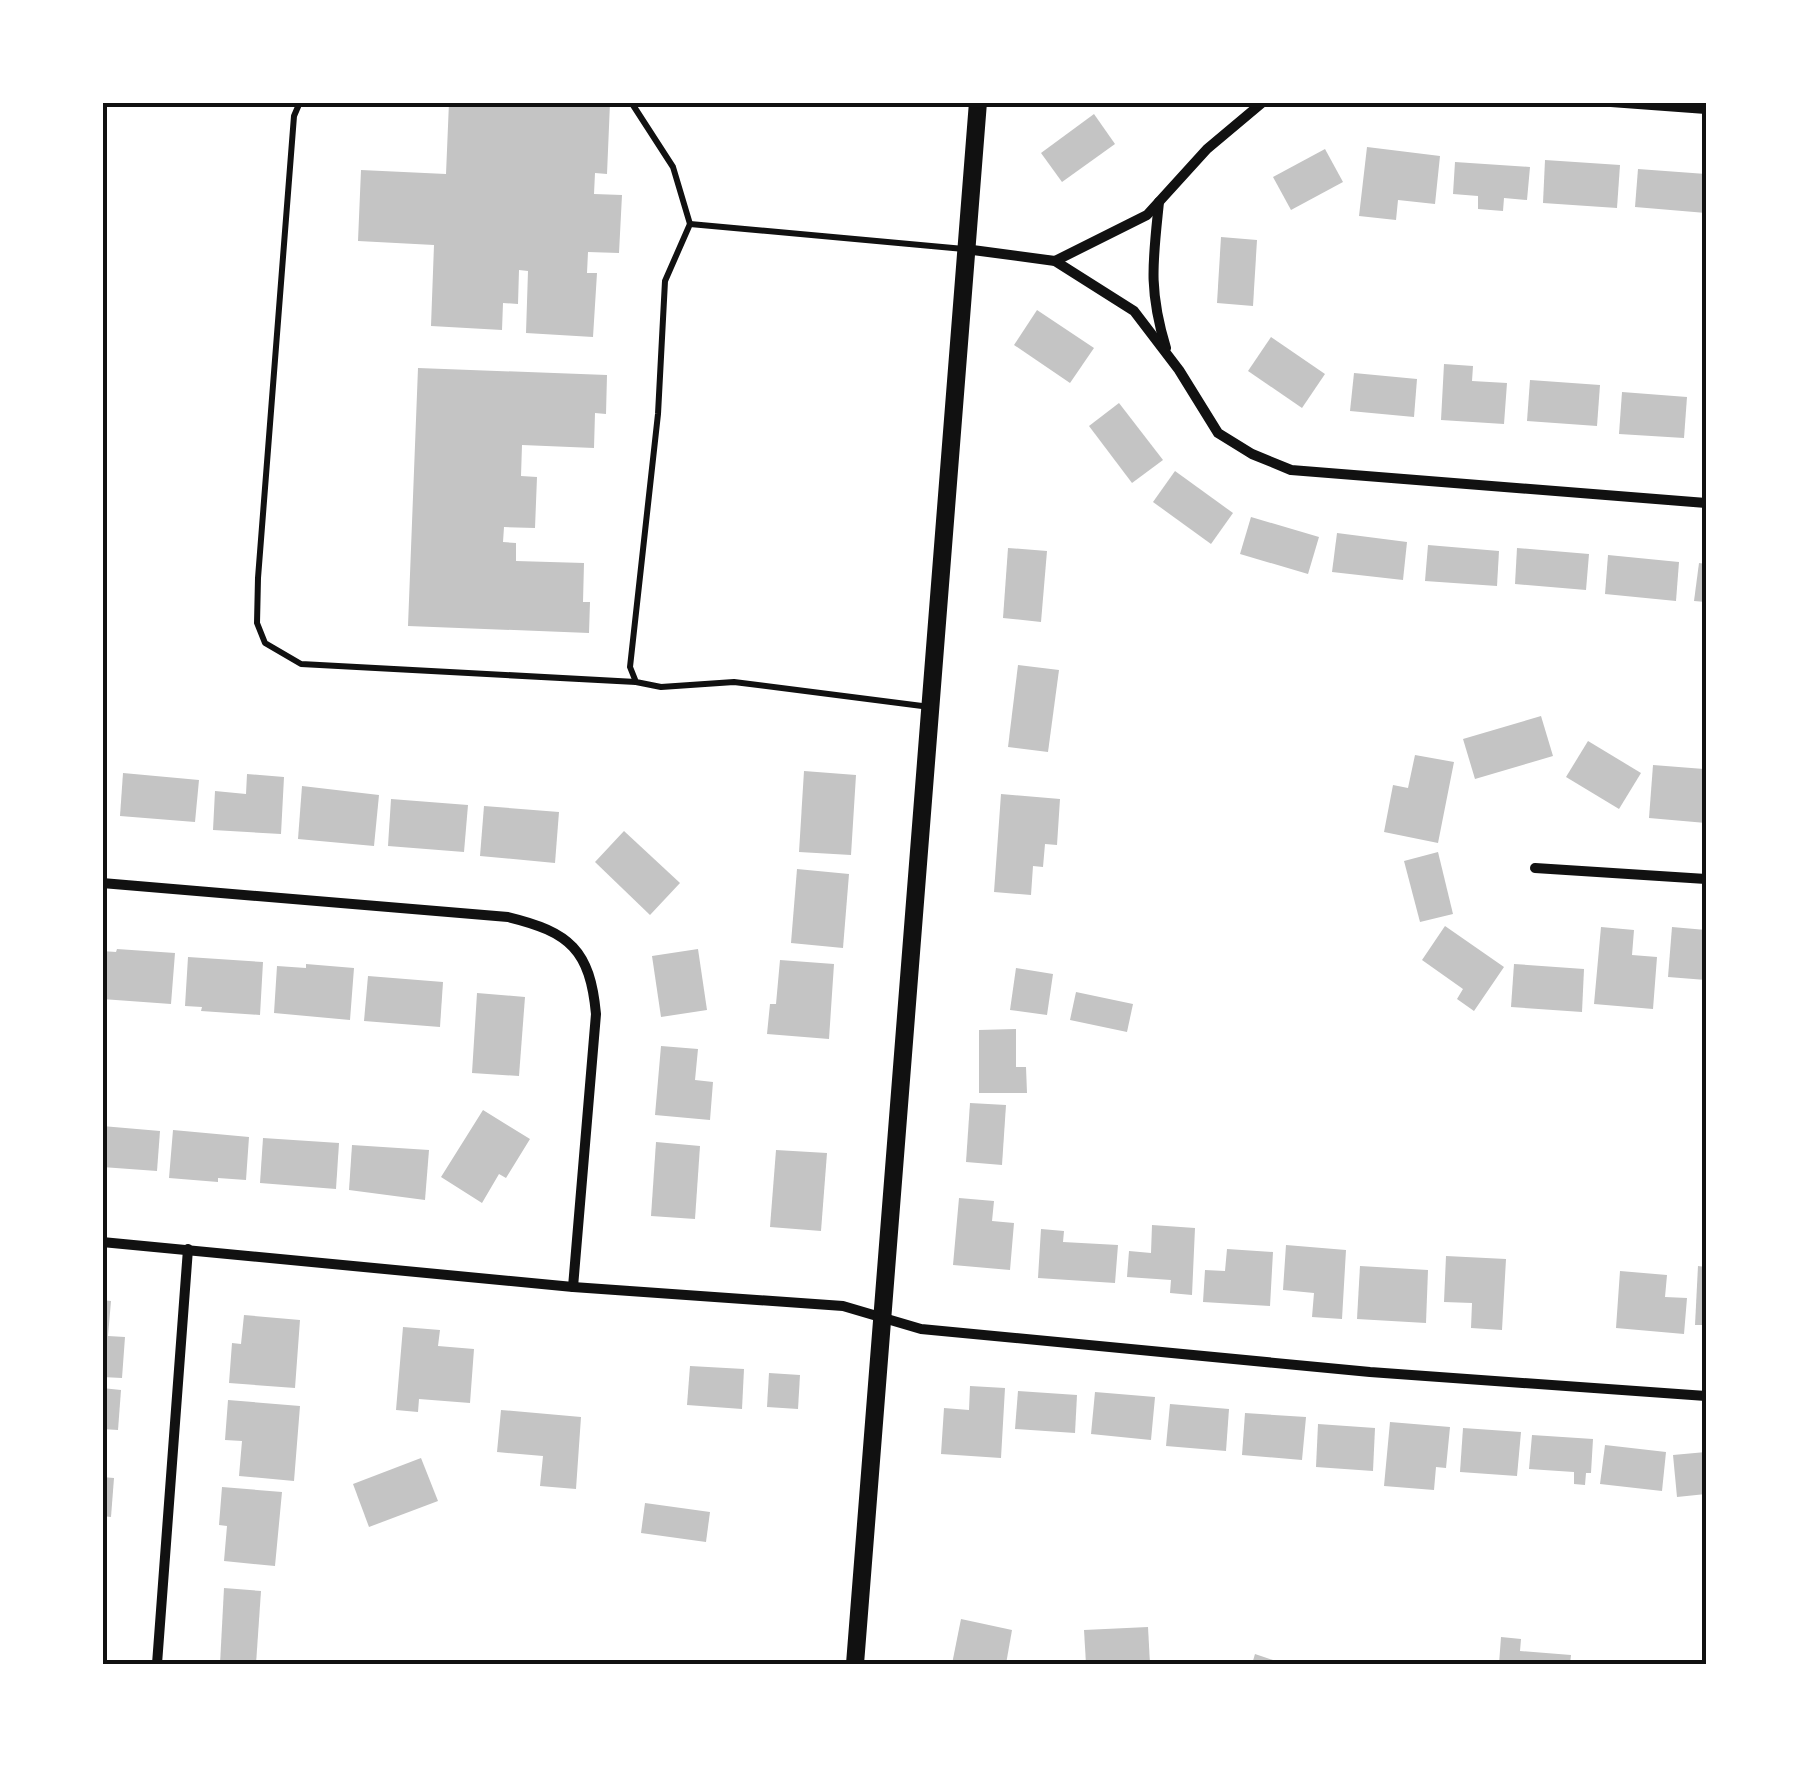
<svg xmlns="http://www.w3.org/2000/svg" width="1809" height="1767" font-family="Poppins,sans-serif">
	<style>
		.building { fill: #c4c4c4 }
		.lines { fill: none; stroke-linecap: round; stroke-linejoin: round }
		.service { stroke: #111; stroke-width: 6 }
		.minor { stroke: #111; stroke-width: 10 }
		.secondary { stroke: #111; stroke-width: 18 }
		.neatline { fill: none; stroke: #111; stroke-width: 4 }
	</style>
	<rect width="100%" height="100%" fill="#fff"/>
	<g class="building">
		<path d="M449 102 610 103 607 174 595 173 594 194 622 195 619 253 588 252 587 273H597L593 337 526 333 528 271 519 270 518 304 503 303 502 330 431 326 434 245 358 241 361 170 446 174Z"/>
		<path d="M1094 114 1115 144 1062 182 1041 153Z"/>
		<path d="M1367 147 1440 156 1435 204 1398 200 1396 220 1359 216Z"/>
		<path d="M1325 149 1343 182 1291 210 1273 177Z"/>
		<path d="M1545 160 1620 165 1617 208 1543 203Z"/>
		<path d="M1455 162 1530 167 1527 200 1504 198 1503 211 1478 209V196L1453 194Z"/>
		<path d="M1638 169 1706 174V213L1635 207Z"/>
		<path d="M1221 237 1257 240 1253 306 1217 303Z"/>
		<path d="M1037 310 1094 348 1070 383 1014 345Z"/>
		<path d="M1271 337 1325 374 1302 408 1248 371Z"/>
		<path d="M1444 364 1473 366 1472 381 1507 383 1504 424 1441 420Z"/>
		<path d="M418 368 607 375 606 414 595 413 594 448 522 445 521 476 537 477 535 528 504 527 503 542 516 543V561L584 563 583 602H590L589 633 408 626Z"/>
		<path d="M1354 373 1417 379 1414 417 1350 411Z"/>
		<path d="M1530 380 1600 385 1597 426 1527 421Z"/>
		<path d="M1622 392 1687 397 1684 438 1619 434Z"/>
		<path d="M1119 403 1163 460 1132 483 1089 426Z"/>
		<path d="M1175 471 1233 513 1211 544 1153 502Z"/>
		<path d="M1251 517 1319 537 1308 574 1240 554Z"/>
		<path d="M1337 533 1407 542 1403 580 1332 572Z"/>
		<path d="M1428 545 1499 551 1497 586 1425 581Z"/>
		<path d="M1008 548 1047 551 1041 622 1003 618Z"/>
		<path d="M1517 548 1589 554 1586 590 1515 584Z"/>
		<path d="M1608 555 1679 562 1676 601 1605 594Z"/>
		<path d="M1699 563 1706 564V602L1694 601Z"/>
		<path d="M1018 665 1059 670 1048 752 1008 747Z"/>
		<path d="M1541 716 1553 756 1475 779 1463 739Z"/>
		<path d="M1588 741 1641 773 1619 809 1566 777Z"/>
		<path d="M1415 755 1454 762 1438 843 1384 832 1393 785 1408 788Z"/>
		<path d="M1653 765 1704 769 1706 823 1649 818Z"/>
		<path d="M804 771 856 775 851 855 799 852Z"/>
		<path d="M123 773 199 780 195 822 120 816Z"/>
		<path d="M247 774 284 777 281 834 213 830 215 791 246 794Z"/>
		<path d="M302 786 379 795 374 846 298 839Z"/>
		<path d="M1001 794 1060 799 1057 845 1045 844 1043 867 1033 866 1031 895 994 892Z"/>
		<path d="M391 799 468 805 464 852 388 846Z"/>
		<path d="M484 806 559 812 555 863 480 856Z"/>
		<path d="M624 831 680 883 650 915 595 862Z"/>
		<path d="M1438 852 1453 914 1420 922 1404 861Z"/>
		<path d="M797 869 849 874 843 948 791 943Z"/>
		<path d="M1445 926 1504 967 1474 1011 1457 999 1463 989 1422 960Z"/>
		<path d="M1601 927 1634 930 1632 955 1657 957 1653 1009 1594 1004Z"/>
		<path d="M1672 927 1706 930V980L1668 977Z"/>
		<path d="M117 949 175 953 171 1004 102 999V951L116 952Z"/>
		<path d="M698 949 707 1010 661 1017 652 956Z"/>
		<path d="M188 957 263 962 260 1015 201 1011 202 1007 185 1006Z"/>
		<path d="M780 960 834 964 829 1039 767 1034 770 1004H776Z"/>
		<path d="M306 964 354 968 350 1020 274 1013 277 966 306 968Z"/>
		<path d="M1514 964 1584 969 1582 1012 1511 1007Z"/>
		<path d="M1016 968 1053 974 1047 1015 1010 1010Z"/>
		<path d="M368 976 443 982 440 1027 364 1021Z"/>
		<path d="M1076 992 1133 1004 1127 1032 1070 1020Z"/>
		<path d="M477 993 525 997 519 1076 472 1073Z"/>
		<path d="M1016 1029V1067H1026L1027 1093H979V1030Z"/>
		<path d="M661 1046 698 1049 695 1080 713 1082 710 1120 655 1115Z"/>
		<path d="M970 1103 1006 1105 1002 1165 966 1162Z"/>
		<path d="M483 1110 530 1139 506 1178 499 1174 482 1203 441 1177Z"/>
		<path d="M102 1126 160 1131 157 1171 102 1167Z"/>
		<path d="M173 1130 249 1137 246 1180 218 1178V1182L169 1178Z"/>
		<path d="M263 1138 339 1143 336 1189 260 1183Z"/>
		<path d="M656 1142 700 1146 695 1219 651 1216Z"/>
		<path d="M352 1145 429 1150 425 1200 349 1190Z"/>
		<path d="M776 1150 827 1153 821 1231 770 1227Z"/>
		<path d="M959 1198 994 1201 992 1221 1014 1223 1010 1270 953 1265Z"/>
		<path d="M1152 1225 1195 1228 1192 1295 1170 1293 1171 1280 1127 1277 1129 1251 1151 1253Z"/>
		<path d="M1041 1229 1064 1231 1063 1242 1118 1245 1115 1283 1038 1278Z"/>
		<path d="M1286 1245 1346 1250 1342 1319 1312 1317 1314 1293 1283 1290Z"/>
		<path d="M1227 1249 1273 1252 1270 1306 1203 1302 1205 1270 1225 1271Z"/>
		<path d="M1446 1256 1506 1259 1502 1330 1471 1328 1472 1303 1444 1302Z"/>
		<path d="M1360 1266 1428 1270 1426 1323 1357 1319Z"/>
		<path d="M1698 1266 1706 1267V1325H1695Z"/>
		<path d="M1620 1271 1667 1275 1665 1297 1687 1298 1684 1334 1616 1328Z"/>
		<path d="M102 1300 111 1301 108 1336 125 1337 122 1378 102 1377Z"/>
		<path d="M244 1315 300 1320 295 1388 229 1383 232 1343 241 1344Z"/>
		<path d="M403 1327 440 1330 438 1346 474 1349 470 1403 419 1399 418 1412 396 1410Z"/>
		<path d="M690 1366 744 1369 742 1409 687 1405Z"/>
		<path d="M769 1373 800 1375 798 1409 767 1407Z"/>
		<path d="M970 1386 1005 1388 1001 1458 941 1454 944 1408 969 1410Z"/>
		<path d="M102 1388 121 1390 118 1430 102 1429Z"/>
		<path d="M1018 1391 1077 1395 1075 1433 1015 1429Z"/>
		<path d="M1095 1392 1155 1397 1151 1440 1091 1434Z"/>
		<path d="M228 1400 300 1406 294 1481 239 1476 242 1441 225 1440Z"/>
		<path d="M1170 1404 1229 1409 1226 1451 1166 1446Z"/>
		<path d="M501 1410 581 1417 576 1489 540 1486 543 1456 497 1452Z"/>
		<path d="M1245 1413 1306 1417 1302 1460 1242 1455Z"/>
		<path d="M1390 1422 1450 1427 1446 1468 1436 1467 1434 1490 1384 1486Z"/>
		<path d="M1318 1424 1375 1428 1373 1471 1316 1467Z"/>
		<path d="M1463 1428 1521 1432 1517 1476 1460 1472Z"/>
		<path d="M1532 1435 1593 1439 1591 1473H1586L1585 1485 1574 1484V1472L1529 1469Z"/>
		<path d="M1605 1445 1666 1452 1662 1491 1600 1484Z"/>
		<path d="M1706 1452V1494L1677 1497 1673 1455Z"/>
		<path d="M421 1458 438 1501 369 1527 353 1484Z"/>
		<path d="M102 1477 114 1478 111 1517 102 1516Z"/>
		<path d="M222 1487 282 1492 275 1566 224 1561 227 1526 219 1525Z"/>
		<path d="M645 1503 710 1512 706 1542 641 1533Z"/>
		<path d="M224 1588 261 1591 256 1664H220Z"/>
		<path d="M961 1619 1012 1630 1006 1664H952Z"/>
		<path d="M1148 1627 1150 1664H1086L1084 1630Z"/>
		<path d="M1501 1637 1521 1639 1520 1651 1571 1655 1570 1664H1499Z"/>
		<path d="M1255 1654 1285 1664H1252Z"/>
	</g>
	<g class="lines">
		<g class="service">
			<path d="M300 102 294 116 258 578 257 623 265 643 301 664 636 682"/>
			<path d="M631 102 673 167 690 224"/>
			<path d="M930 707 734 682 661 687 636 682 630 667 658 414 665 281 690 224 964 249"/>
		</g>
		<g class="minor">
			<path d="M1611 102 1706 109"/>
			<path d="M1159 202C1153 261 1148 289 1166 348"/>
			<path d="M965 249 1055 261 1134 311 1179 370 1218 433 1252 454 1291 470 1706 503"/>
			<path d="M1055 261 1147 215 1207 149 1263 102"/>
			<path d="M1535 868 1706 879"/>
			<path d="M102 883 508 917C570 932 590 950 596 1014L573 1287"/>
			<path d="M102 1242 573 1287 843 1306 921 1329 1370 1372 1706 1396"/>
			<path d="M157 1664 188 1249"/>
		</g>
		<path class="secondary" d="M855 1664 978 102"/>
	</g>
	<rect width="1809" height="1767" fill="none" stroke="#ffffff" stroke-width="210"/>
	<rect x="105" y="105" width="1599" height="1557" class="neatline"/>
</svg>
